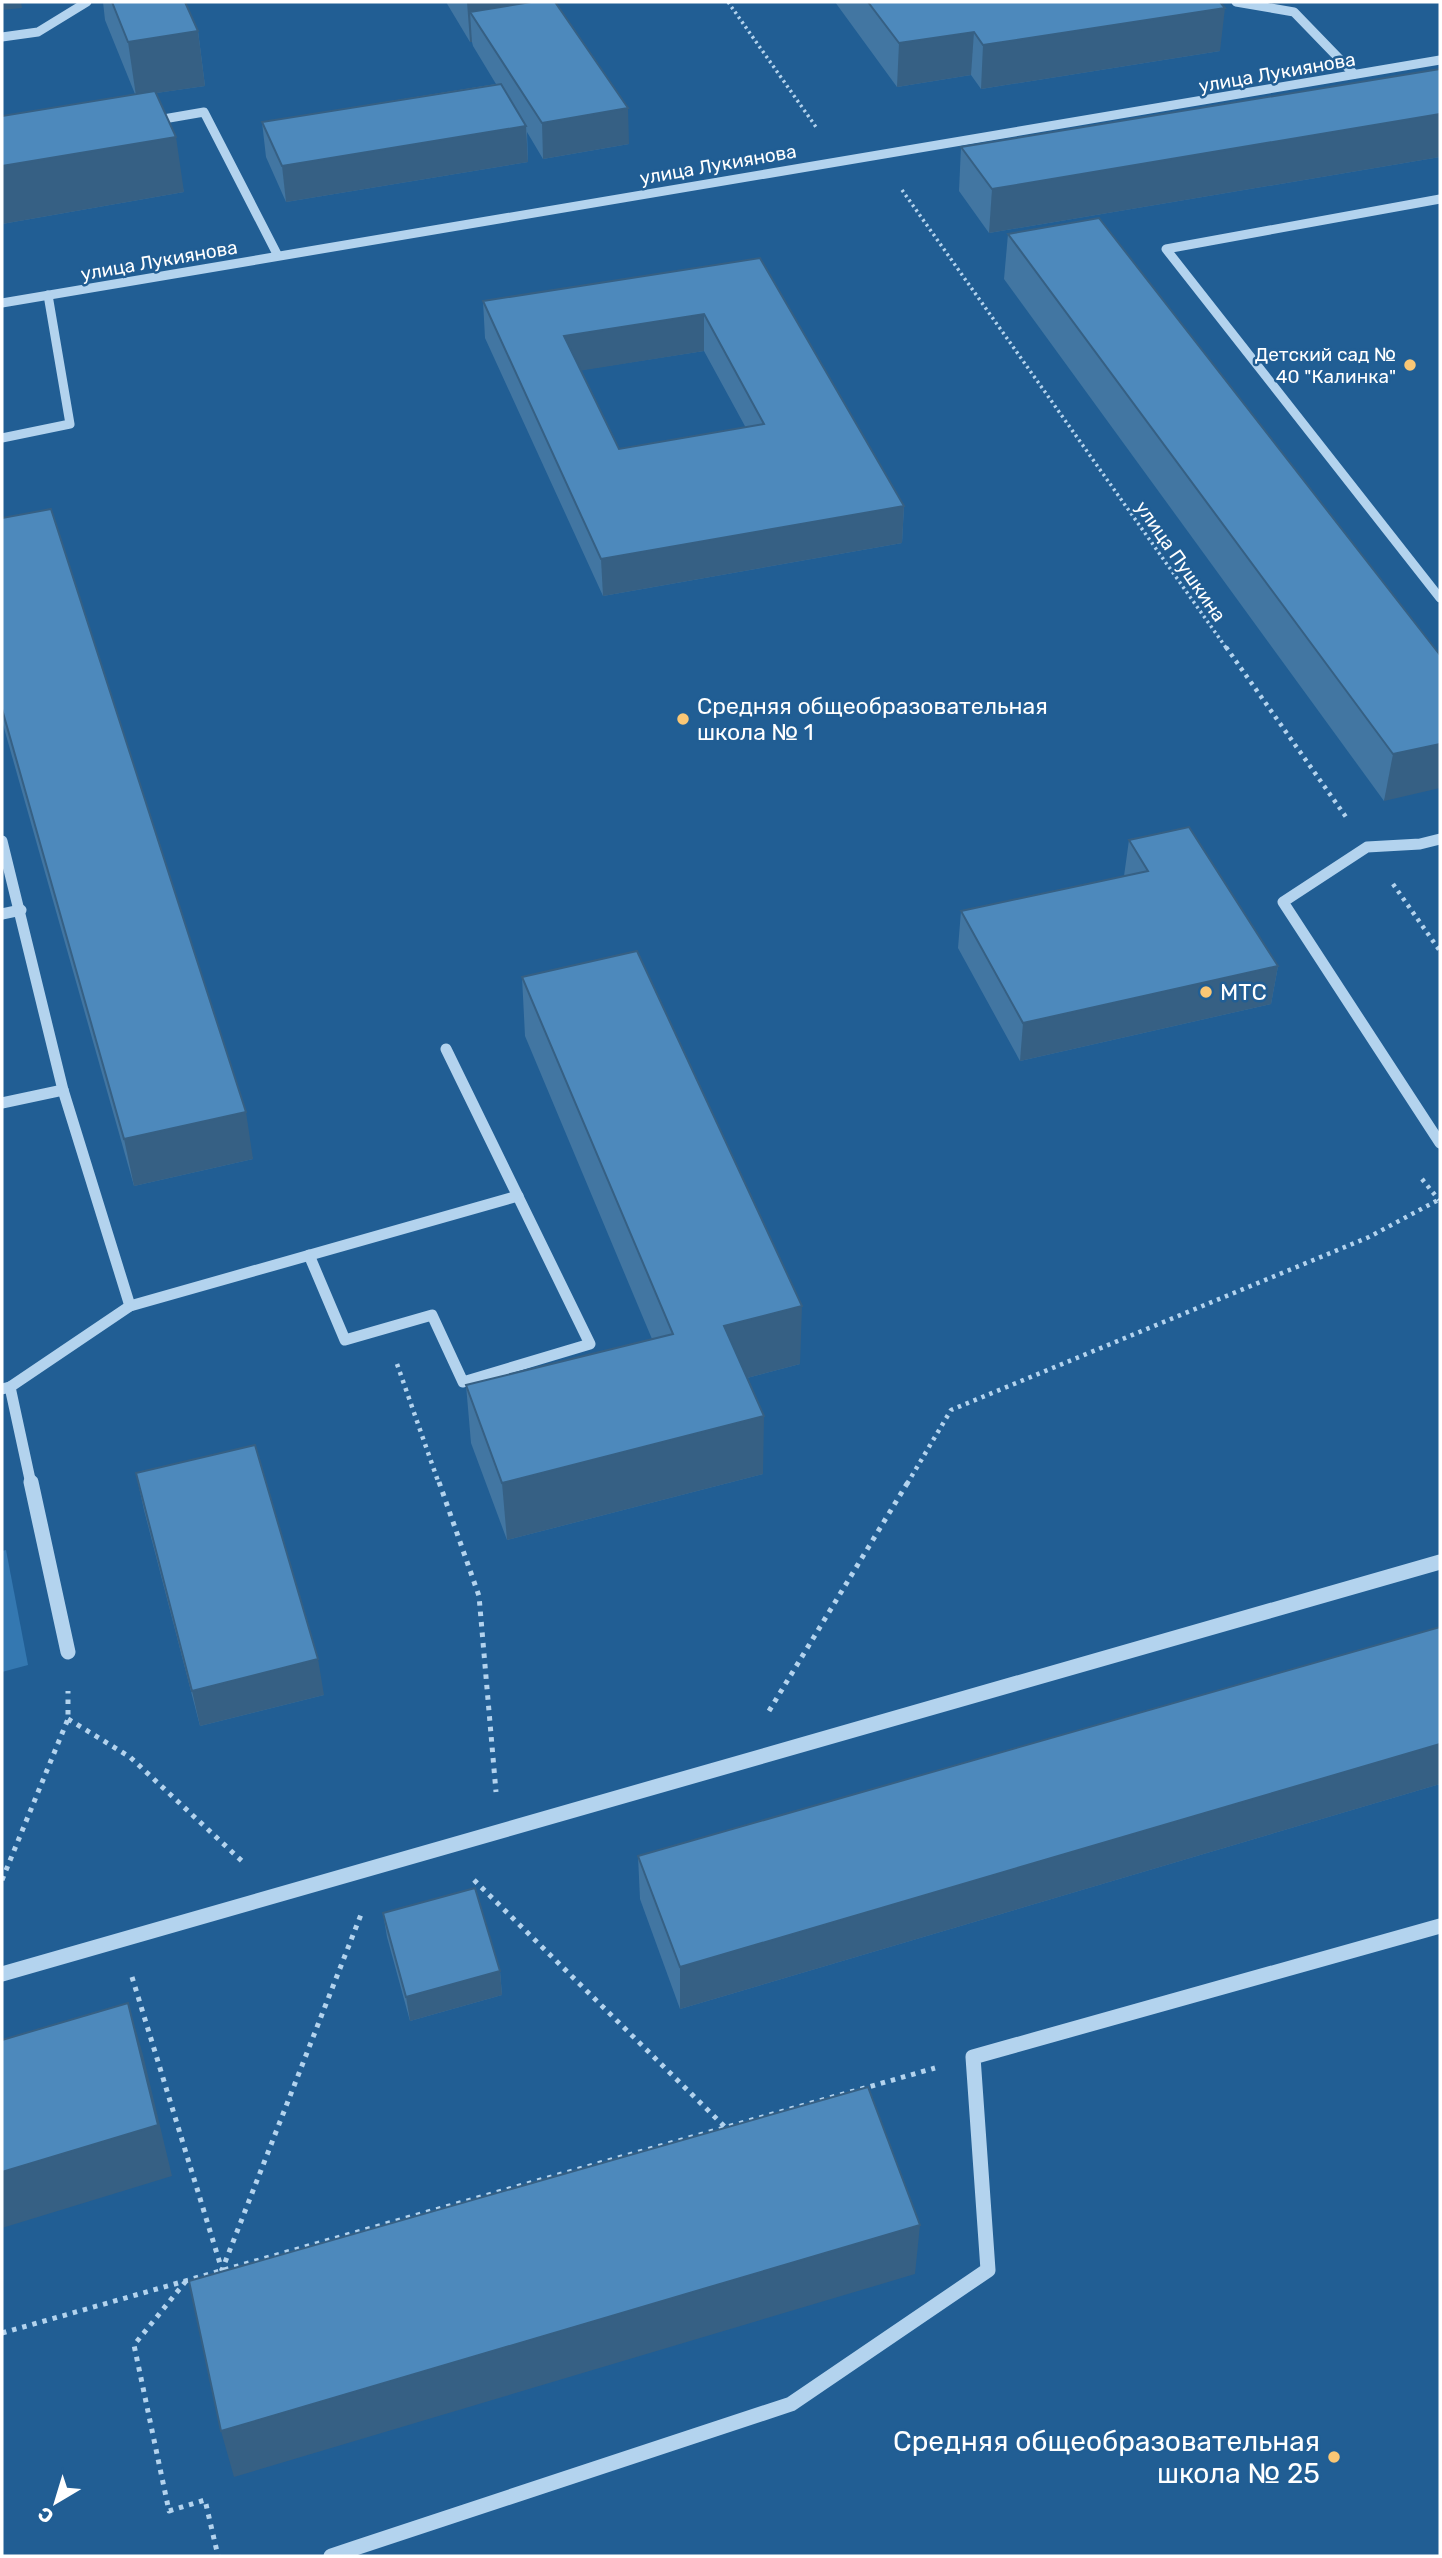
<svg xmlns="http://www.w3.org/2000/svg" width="1442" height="2558" font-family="Rubik,sans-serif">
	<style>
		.green { fill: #3478b1 }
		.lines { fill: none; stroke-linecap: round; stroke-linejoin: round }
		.path-far2 { stroke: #b3d3ee; stroke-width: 3.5; stroke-dasharray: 2.5 3.5; stroke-linecap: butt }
		.path-far1 { stroke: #b3d3ee; stroke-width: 4.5; stroke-dasharray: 3.5 5; stroke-linecap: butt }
		.path { stroke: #b3d3ee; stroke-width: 5; stroke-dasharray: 4.5 6; stroke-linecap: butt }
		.minor-far2 { stroke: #b3d3ee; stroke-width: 9 }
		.minor-far1 { stroke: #b3d3ee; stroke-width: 11 }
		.minor { stroke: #b3d3ee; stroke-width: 15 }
		.wall { fill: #4276a2; fill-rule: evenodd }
		.shaded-wall { fill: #366084 }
		.building { fill: #4d89bc; stroke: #366084; stroke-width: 2; fill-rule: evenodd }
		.poi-dot { fill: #fac775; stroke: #215e94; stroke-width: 2.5 }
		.labels { text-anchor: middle; stroke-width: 5; stroke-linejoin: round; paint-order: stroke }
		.far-street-label { font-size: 19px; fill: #fff; stroke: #215e94 }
		.far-poi-label { font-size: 19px; fill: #fff; stroke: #215e94; text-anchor: end }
		.poi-label { font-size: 23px; fill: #fff; stroke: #215e94; text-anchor: start }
		.near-poi-label { font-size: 28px; fill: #fff; stroke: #215e94; text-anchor: end }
	</style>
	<rect width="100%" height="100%" fill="#215e94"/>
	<path class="green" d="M6 1550 28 1665 2 1672V1551Z"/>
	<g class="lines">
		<g class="path-far2">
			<path d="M728 2 816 127"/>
			<path d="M902 190 1227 649"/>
		</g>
		<g class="path-far1">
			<path d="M1226 647 1346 817"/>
			<path d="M1393 884 1440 951"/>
			<path d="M1422 1179 1439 1200"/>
			<path d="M397 1364 439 1484"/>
			<path d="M907 1484 951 1410 1369 1237 1440 1199"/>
		</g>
		<g class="path">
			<path d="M439 1482 479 1596 496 1792"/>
			<path d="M769 1711 908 1482"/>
			<path d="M68 1719 130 1757 244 1863"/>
			<path d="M2 1880 68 1719V1691"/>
			<path d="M474 1880 725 2127"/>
			<path d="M132 1977 222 2270 362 1912"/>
			<path d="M186 2281 134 2345 169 2511 205 2500 218 2556"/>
			<path d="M2 2333 935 2068"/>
		</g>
		<g class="minor-far2">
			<path d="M1236 2 1294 12 1354 74"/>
			<path d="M2 37 38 32 87 2"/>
			<path d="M152 121 204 112 277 254"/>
			<path d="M1440 199 1166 249 1440 598"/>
			<path d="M2 303 1440 60"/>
			<path d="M2 438 70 424 48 295"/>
		</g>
		<g class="minor-far1">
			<path d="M1440 839 1420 844 1367 847 1283 902 1440 1143"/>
			<path d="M2 841 63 1090 130 1306"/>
			<path d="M2 914 21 910"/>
			<path d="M2 1103 63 1090"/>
			<path d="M309 1255 345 1340 432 1315 463 1382 590 1344 446 1049"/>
			<path d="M10 1387 31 1484"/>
			<path d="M2 1389 10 1387 130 1306 518 1196"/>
		</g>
		<g class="minor">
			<path d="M31 1482 68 1652"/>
			<path d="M2 1974 1440 1562"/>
			<path d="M331 2556 791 2404 988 2270 973 2057 1440 1926"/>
		</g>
	</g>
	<g class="wall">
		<path d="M103 2H185L198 31 205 86 156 93 184 192 2 224V116L135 94 105 20Z"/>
		<path d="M446 2H555L629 144 543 159 527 132 528 162 286 202 266 157 262 122 496 84 473 46 472 42H470Z"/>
		<path d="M835 2H1220V51L981 89 971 75 897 87Z"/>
		<path d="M1440 69V157L989 233 959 191 961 147Z"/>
		<path d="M1008 234 1440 655 1384 801 1004 279Z"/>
		<path d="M760 258 904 506 902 543 603 596 485 338 483 301ZM704 351 746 428 619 449 581 370Z"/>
		<path d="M2 518 253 1159 134 1186 2 721Z"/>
		<path d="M1129 840 1278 966 1271 1004 1020 1061 958 948 961 911 1124 876Z"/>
		<path d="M522 977 800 1364 747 1378 763 1474 507 1540 471 1443 466 1385 652 1339 525 1036Z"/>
		<path d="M136 1473 324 1695 200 1726 144 1510Z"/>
		<path d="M1440 1627V1784L680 2009 640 1899 638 1856Z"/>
		<path d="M383 1913 500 1971 502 1995 410 2021 387 1937Z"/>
	</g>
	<g class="shaded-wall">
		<path d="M2 2H21L22 8 2 10Z"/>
		<path d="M467 2H553L470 12 472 42H470Z"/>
		<path d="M1225 8 1220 51 981 89 983 45Z"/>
		<path d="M198 31 205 86 136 96 128 42Z"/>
		<path d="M974 32 971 75 897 87 899 43Z"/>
		<path d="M628 108 629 144 543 159 542 123Z"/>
		<path d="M1440 114V157L989 233 992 189Z"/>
		<path d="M526 126 528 162 286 202 282 166Z"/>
		<path d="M176 137 184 192 2 224V166Z"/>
		<path d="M704 314V351L566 373 564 336Z"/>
		<path d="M904 506 902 543 603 596 601 559Z"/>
		<path d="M1440 744V788L1384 801 1393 754Z"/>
		<path d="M1278 966 1271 1004 1020 1061 1023 1023Z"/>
		<path d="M246 1112 253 1159 134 1186 124 1139Z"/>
		<path d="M802 1306 800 1364 724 1384V1326Z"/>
		<path d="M764 1416 763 1474 507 1540 502 1483Z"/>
		<path d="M318 1659 324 1695 200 1726 192 1691Z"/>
		<path d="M1440 1744V1784L680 2009V1967Z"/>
		<path d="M500 1971 502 1995 410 2021 406 1997Z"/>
		<path d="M128 2003 143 2055 172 2176 2 2228V2172Z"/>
		<path d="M920 2225 915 2274 234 2477 221 2431Z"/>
	</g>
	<g class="building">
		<path d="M112 2H185L198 31 128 42Z"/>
		<path d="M531 2H555L628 108 542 123 470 12Z"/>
		<path d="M868 2H1220L1225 8 983 45 974 32 899 43Z"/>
		<path d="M1440 69V114L992 189 961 147Z"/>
		<path d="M501 84 526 126 282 166 262 122Z"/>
		<path d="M155 91 176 137 2 166V116Z"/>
		<path d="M1099 218 1440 655V744L1393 754 1008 234Z"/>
		<path d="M760 258 904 506 601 559 483 301ZM704 314 764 424 619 449 564 336Z"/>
		<path d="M51 509 246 1112 124 1139 2 709V518Z"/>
		<path d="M1189 827 1278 966 1023 1023 961 911 1148 871 1129 840Z"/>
		<path d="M637 951 802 1306 724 1326 764 1416 502 1483 466 1385 673 1334 522 977Z"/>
		<path d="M255 1445 318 1659 192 1691 136 1473Z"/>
		<path d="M1440 1627V1744L680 1967 638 1856Z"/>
		<path d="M475 1888 500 1971 406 1997 383 1913Z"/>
		<path d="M128 2003 158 2125 2 2172V2040Z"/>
		<path d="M868 2087 920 2225 221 2431 189 2281Z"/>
	</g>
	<g class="poi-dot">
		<circle cx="1410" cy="365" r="7"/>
		<circle cx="683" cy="719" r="7"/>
		<circle cx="1206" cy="992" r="7"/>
		<circle cx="1334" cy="2457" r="7"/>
	</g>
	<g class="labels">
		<g class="far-street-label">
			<text transform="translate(1277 72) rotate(-10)" y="7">улица Лукиянова</text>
			<text transform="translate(718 164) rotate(-10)" y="7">улица Лукиянова</text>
			<text transform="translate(159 260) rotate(-10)" y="7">улица Лукиянова</text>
			<text transform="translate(1181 561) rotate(55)" y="7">улица Пушкина</text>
		</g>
		<g class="far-poi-label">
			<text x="1396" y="361">Детский сад №<tspan x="1396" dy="22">40 "Калинка"</tspan></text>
		</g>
		<g class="poi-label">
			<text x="697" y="714">Средняя общеобразовательная<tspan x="697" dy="26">школа № 1</tspan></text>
			<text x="1220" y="1000">МТС</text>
		</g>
		<g class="near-poi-label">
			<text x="1320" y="2451">Средняя общеобразовательная<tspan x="1320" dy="32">школа № 25</tspan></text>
		</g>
	</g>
	<rect width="1442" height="2558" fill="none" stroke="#ffffff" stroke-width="7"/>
	<g transform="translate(56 2502) rotate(218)" stroke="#215e94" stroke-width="5" paint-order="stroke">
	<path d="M0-5L12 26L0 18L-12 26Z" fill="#ffffff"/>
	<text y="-10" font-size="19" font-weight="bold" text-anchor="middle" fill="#ffffff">С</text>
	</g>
</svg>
